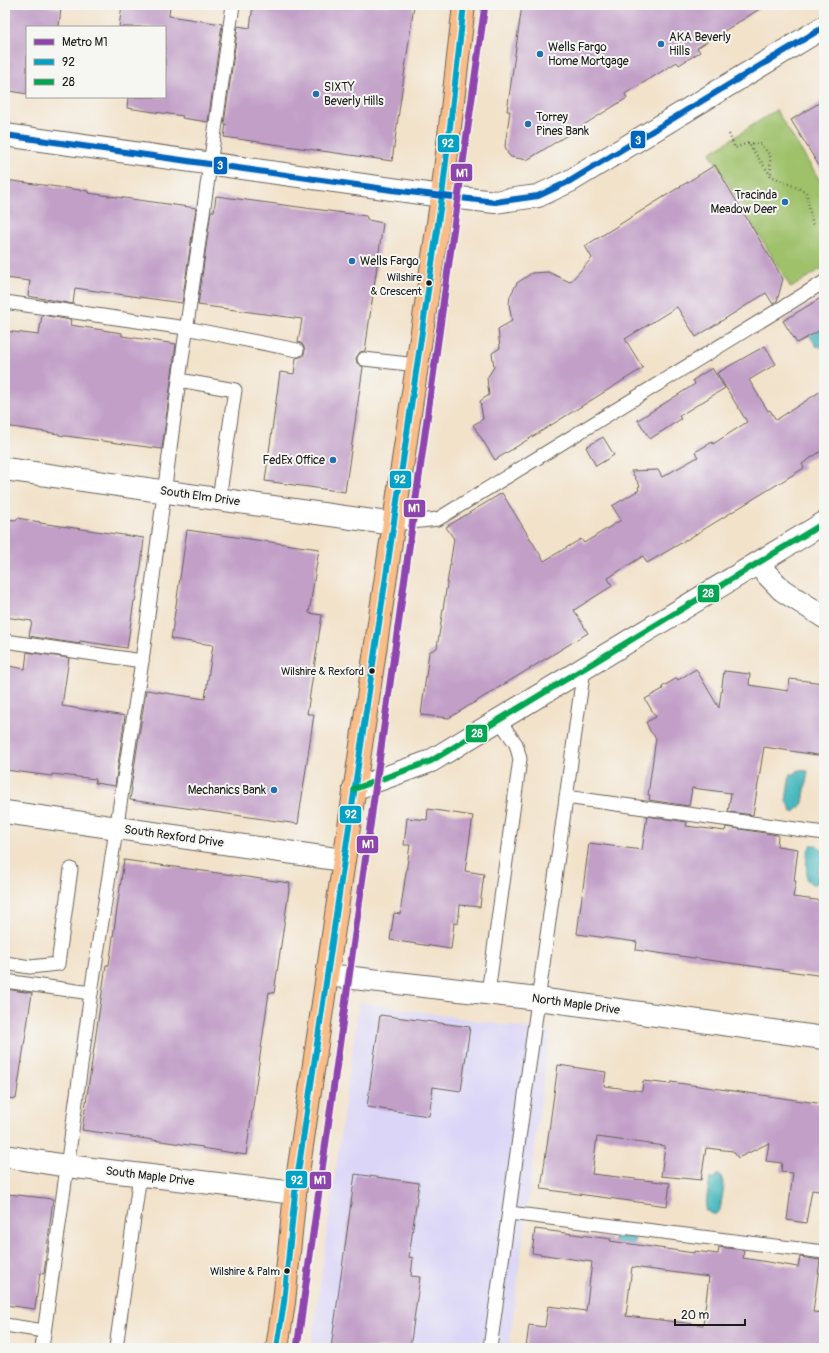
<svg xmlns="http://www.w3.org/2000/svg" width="829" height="1353" font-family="Pangolin,sans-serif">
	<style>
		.built { fill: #dbd6f7 }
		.green { fill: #9fc16a; stroke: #5e6e43 }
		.water { fill: #48b8bd; stroke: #326a6c }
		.building { fill: #c19fc7; fill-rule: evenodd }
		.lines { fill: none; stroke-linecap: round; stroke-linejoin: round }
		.service-casing { stroke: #676159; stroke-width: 15 }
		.minor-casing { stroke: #676159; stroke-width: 24 }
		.tertiary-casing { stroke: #676159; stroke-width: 24 }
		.primary-casing { stroke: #676159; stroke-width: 24 }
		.path { stroke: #676159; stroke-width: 2.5; stroke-dasharray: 1 3; stroke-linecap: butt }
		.service { stroke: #fff; stroke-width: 13 }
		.minor { stroke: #fff; stroke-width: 22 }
		.tertiary { stroke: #fff; stroke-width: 22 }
		.primary { stroke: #f8bd89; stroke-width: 22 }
		.bus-1-casing { stroke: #f6f6f2; stroke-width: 9 }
		.bus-2-casing { stroke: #f6f6f2; stroke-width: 9 }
		.bus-3-casing { stroke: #f6f6f2; stroke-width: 9 }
		.bus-1 { stroke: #01a2c5; stroke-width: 6 }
		.bus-2 { stroke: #00a651; stroke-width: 6 }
		.bus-3 { stroke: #0065bd; stroke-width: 6 }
		.metro-1-casing { stroke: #f6f6f2; stroke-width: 10 }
		.metro-1 { stroke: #8e44ad; stroke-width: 7 }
		.poi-dot { fill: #1f6fb2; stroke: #f6f6f2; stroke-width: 1.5 }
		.bus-dot { fill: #1c1c1c; stroke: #f6f6f2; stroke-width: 1.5 }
		.labels { text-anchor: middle; stroke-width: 4; stroke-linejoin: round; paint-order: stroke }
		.bus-label { font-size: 11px; fill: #1c1c1c; stroke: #f6f6f2; text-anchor: end }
		.poi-label { font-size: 12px; fill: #1c1c1c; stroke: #f6f6f2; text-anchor: start }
		.street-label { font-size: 12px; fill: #1c1c1c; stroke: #f6f6f2 }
		.line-badge { stroke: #f6f6f2; stroke-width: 1.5 }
		.badge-label { font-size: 11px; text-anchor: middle; font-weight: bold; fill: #fff }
	</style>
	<rect width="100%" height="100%" fill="#f6f6f2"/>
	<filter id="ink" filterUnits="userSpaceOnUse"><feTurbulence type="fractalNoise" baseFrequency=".025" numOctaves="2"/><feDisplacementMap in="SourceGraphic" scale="8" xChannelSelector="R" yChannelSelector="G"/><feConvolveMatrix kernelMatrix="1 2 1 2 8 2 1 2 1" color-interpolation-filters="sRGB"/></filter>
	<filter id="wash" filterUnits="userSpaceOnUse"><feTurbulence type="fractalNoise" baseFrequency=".012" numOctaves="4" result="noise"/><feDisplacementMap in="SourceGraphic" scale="16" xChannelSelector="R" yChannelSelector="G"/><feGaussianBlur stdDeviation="0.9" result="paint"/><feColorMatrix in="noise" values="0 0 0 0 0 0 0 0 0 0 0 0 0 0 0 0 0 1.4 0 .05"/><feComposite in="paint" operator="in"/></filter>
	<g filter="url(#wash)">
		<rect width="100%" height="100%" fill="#f2e2ca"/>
		<path class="built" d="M359 1002 550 1032 509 1348H311Z"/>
		<path class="green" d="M776 110 824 187V267L791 288 710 153Z"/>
		<g class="water">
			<path d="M824 316V346L822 347 816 346 805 328Z"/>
			<path d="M798 770 808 771 803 803 795 812H792L790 810V806L786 801 790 774H795Z"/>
			<path d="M811 845H816L824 851V863L820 867 818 871V882L816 884H812L807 880C807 867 804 855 811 845Z"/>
			<path d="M716 1175H719L721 1176 724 1186 720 1210 716 1214H712L705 1210 710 1178H715Z"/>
			<path d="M617 1236 635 1238 634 1245 613 1244 614 1240Z"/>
		</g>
		<g id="blocks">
			<g class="building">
				<path d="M5 5H40L61 8 59 27H27V94L5 90Z"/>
				<path d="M122 5H170L169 16 222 24 208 122 182 118 183 116 127 108 128 97H165V27H119Z"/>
				<path d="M253 5H414L392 161 224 137 226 124H224L238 26 250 28Z"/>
				<path d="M522 5H766L697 48 700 52 679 65 677 62 625 94 627 98 527 160 511 157 508 154 505 146 510 111H507Z"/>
				<path d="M824 100V174L791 120Z"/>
				<path d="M715 165 783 279 777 301 773 304 766 293 696 337 677 307 625 339 643 368 495 460 473 425 483 419 480 401 489 395 487 378 494 367 492 353 500 348 498 329 512 321 509 304 510 296 517 283 532 273 548 272 570 282 592 258 585 246Z"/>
				<path d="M5 180 88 191V193L196 208 182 303 75 288 73 304 28 296 30 281 5 278Z"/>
				<path d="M216 196 366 216 368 220 383 223 365 351 360 352 356 358 357 363 363 367 345 492 265 481 280 372 294 374 296 358 303 356 305 352 304 347 302 344 298 342 302 319 198 305 211 211H214Z"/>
				<path d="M824 296V328L797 343 783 321Z"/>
				<path d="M42 315 71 320 70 325 122 333V336L176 344 162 449 59 435V434L5 426V331L39 335Z"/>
				<path d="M765 346 776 364 749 380 768 411 770 410 776 420 824 389V449L802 464 804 468 688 539 647 563 643 556 608 578 612 586 574 610 588 633 449 718 421 715 429 652 437 648 454 539 446 527 502 493 544 561 581 539 584 543 621 520 612 506 639 490 638 487 640 486 631 471 658 470 662 477 698 457 695 452 712 442 713 444 747 422 717 373Z"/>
				<path d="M712 368 725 388 679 416 681 419 650 439 638 420 695 384 693 380Z"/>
				<path d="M603 437 614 455 596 466 586 447Z"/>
				<path d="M17 518 40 522V523L144 538 141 567 135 601H134L127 648 80 641 79 644 29 636 32 621 5 617V519L17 520Z"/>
				<path d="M187 530 319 549 309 613 322 615 307 714H314L298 824 130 800 132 788H131L146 690 205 699 213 645 171 639Z"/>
				<path d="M27 652 69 658 62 706 125 716 115 786 95 783 96 779 52 774V776L5 770V670H9V666L25 669Z"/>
				<path d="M696 669 719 708 724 671 750 674 749 685 788 691 790 679 824 683V756L764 747 753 815 728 812 731 793 692 788 689 806 649 800 650 795H648L656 738 650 731 646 722 656 717 645 699 663 689 662 687 677 678 678 680Z"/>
				<path d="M428 809 473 816 465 871 484 874 480 907 460 905 458 924 454 923 451 949 390 940 394 913 400 914 410 845H404L407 818 427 820Z"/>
				<path d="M647 816 687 822 686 826 725 831 726 827 778 835 777 846 798 849 794 881H796L793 897 824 901V976L636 950 637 942 577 934 589 843 642 850Z"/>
				<path d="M124 860 290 883 274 993 269 992 246 1155 202 1148 203 1147 82 1130 106 965H109Z"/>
				<path d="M5 989 32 993 16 1099 5 1098Z"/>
				<path d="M380 1015 470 1027 461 1091 433 1087 429 1116 367 1107Z"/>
				<path d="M558 1065 606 1072 604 1086 642 1091 643 1081 670 1084 671 1082 824 1104V1192L812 1190 806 1223 787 1220 793 1173 781 1172 782 1163 766 1161 769 1143 738 1158 733 1151 706 1148 701 1180 661 1176 665 1146 597 1137 592 1174 670 1183 667 1206 541 1189Z"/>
				<path d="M355 1174 419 1183 409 1257 413 1258 411 1276 420 1277 410 1348H331Z"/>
				<path d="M8 1194 53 1199 44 1274 40 1273 35 1309 5 1305V1217Z"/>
				<path d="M535 1229 611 1239 610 1241 694 1253V1251L718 1254 719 1247 744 1250 743 1258 798 1267 800 1257 820 1260 813 1312 824 1313V1348H526L529 1325 545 1327 548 1306 586 1311 592 1262 532 1253ZM632 1267 709 1277 703 1325 626 1316Z"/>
			</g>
		</g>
	</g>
	<g filter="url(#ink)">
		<use href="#blocks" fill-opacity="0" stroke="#676159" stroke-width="1"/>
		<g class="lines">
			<g class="service-casing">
				<g id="service">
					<path d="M5 302 186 328 297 350"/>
					<path d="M364 359 417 365"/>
					<path d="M179 380 235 390 219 499"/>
					<path d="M394 524 438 519 824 282"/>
					<path d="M5 641 142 661"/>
					<path d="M566 797 824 833"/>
					<path d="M5 963 30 967 58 964 71 869"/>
					<path d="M5 981 91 993"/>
					<path d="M488 993 520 759 516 744 499 720"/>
					<path d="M509 1213 824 1252"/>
					<path d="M5 1325 44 1331"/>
					<path d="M42 1348 91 993 142 661 179 380 233 5"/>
					<path d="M116 1348 140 1175"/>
					<path d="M490 1348 584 668"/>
				</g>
			</g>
			<g class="minor-casing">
				<g id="minor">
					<path d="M5 135 442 196"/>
					<path d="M5 469 394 524"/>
					<path d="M757 564 782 590 824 617"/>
					<path d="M354 789 431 761 824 523"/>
					<path d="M5 812 343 860"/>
					<path d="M327 975 538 999 824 1038"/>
					<path d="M5 1156 67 1166 295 1193"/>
				</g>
			</g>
			<g class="tertiary-casing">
				<path id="tertiary" d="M442 196 495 202 515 199 538 196 570 181 824 27"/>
			</g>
			<g class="primary-casing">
				<path id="primary" d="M277 1348 284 1302 295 1193 442 196 464 5"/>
			</g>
			<g class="path">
				<path d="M729 134 735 148 748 143 771 176 806 192 813 226"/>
				<path d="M748 143 760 144 770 155 771 175"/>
			</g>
			<use href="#service" class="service"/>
			<use href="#minor" class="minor"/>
			<use href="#tertiary" class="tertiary"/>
			<use href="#primary" class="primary"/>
			<g class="bus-1-casing">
				<path id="bus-1" d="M277 1348 284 1302 295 1193 442 196 464 5"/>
			</g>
			<g class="bus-2-casing">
				<path id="bus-2" d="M354 789 431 761 824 523"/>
			</g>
			<g class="bus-3-casing">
				<path id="bus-3" d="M5 135 392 190 495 202 538 196 570 181 824 27"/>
			</g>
			<use href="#bus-1" class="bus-1"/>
			<use href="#bus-2" class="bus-2"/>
			<use href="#bus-3" class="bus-3"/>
			<g class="metro-1-casing">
				<path id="metro-1" d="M297 1348 485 5"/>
			</g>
			<use href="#metro-1" class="metro-1"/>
		</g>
	</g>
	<g class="poi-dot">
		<circle cx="661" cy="44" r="4"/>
		<circle cx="540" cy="54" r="4"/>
		<circle cx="316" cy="94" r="4"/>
		<circle cx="528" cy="124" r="4"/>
		<circle cx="785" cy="202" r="4"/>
		<circle cx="352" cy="261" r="4"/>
		<circle cx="333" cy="460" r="4"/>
		<circle cx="274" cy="790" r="4"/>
	</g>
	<g class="bus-dot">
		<circle cx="429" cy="283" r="3.5"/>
		<circle cx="372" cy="671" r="3.5"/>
		<circle cx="287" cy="1271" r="3.5"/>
	</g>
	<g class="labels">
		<g class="bus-label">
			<text x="422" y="281">Wilshire<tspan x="422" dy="14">&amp; Crescent</tspan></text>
			<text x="364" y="675">Wilshire &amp; Rexford</text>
			<text x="280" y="1275">Wilshire &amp; Palm</text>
		</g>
		<g class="poi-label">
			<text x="669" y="41">AKA Beverly<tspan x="669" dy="14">Hills</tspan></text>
			<text x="548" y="51">Wells Fargo<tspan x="548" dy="14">Home Mortgage</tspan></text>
			<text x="324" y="91">SIXTY<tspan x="324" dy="14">Beverly Hills</tspan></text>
			<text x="536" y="121">Torrey<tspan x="536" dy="14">Pines Bank</tspan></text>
			<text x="777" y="199" text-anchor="end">Tracinda<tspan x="777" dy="14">Meadow Deer</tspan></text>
			<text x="360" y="265">Wells Fargo</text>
			<text x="325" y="464" text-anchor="end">FedEx Office</text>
			<text x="266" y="794" text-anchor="end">Mechanics Bank</text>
		</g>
		<g class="street-label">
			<text transform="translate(200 496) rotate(8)" y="4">South Elm Drive</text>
			<text transform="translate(174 836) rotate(8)" y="4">South Rexford Drive</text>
			<text transform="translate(576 1004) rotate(8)" y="4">North Maple Drive</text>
			<text transform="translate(150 1176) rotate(7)" y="4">South Maple Drive</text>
		</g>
	</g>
	<g class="line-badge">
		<rect x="630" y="130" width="16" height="19" rx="4" fill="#0065bd"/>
		<rect x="437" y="134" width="23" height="19" rx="4" fill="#01a2c5"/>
		<rect x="213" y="156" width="15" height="19" rx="4" fill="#0065bd"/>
		<rect x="450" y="163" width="23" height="19" rx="4" fill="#8e44ad"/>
		<rect x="389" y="470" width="23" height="19" rx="4" fill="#01a2c5"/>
		<rect x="403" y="499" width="23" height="19" rx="4" fill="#8e44ad"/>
		<rect x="697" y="584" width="23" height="19" rx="4" fill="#00a651"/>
		<rect x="465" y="724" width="23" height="19" rx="4" fill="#00a651"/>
		<rect x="339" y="805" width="23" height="19" rx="4" fill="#01a2c5"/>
		<rect x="356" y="835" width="23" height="19" rx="4" fill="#8e44ad"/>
		<rect x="285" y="1170" width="23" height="19" rx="4" fill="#01a2c5"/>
		<rect x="309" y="1171" width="23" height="19" rx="4" fill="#8e44ad"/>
	</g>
	<g class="badge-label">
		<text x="638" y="144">3</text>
		<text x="448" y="147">92</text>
		<text x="220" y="169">3</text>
		<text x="462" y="177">M1</text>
		<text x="400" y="483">92</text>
		<text x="414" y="512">M1</text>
		<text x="708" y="597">28</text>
		<text x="477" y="737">28</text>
		<text x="351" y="818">92</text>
		<text x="368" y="848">M1</text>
		<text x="297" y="1184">92</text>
		<text x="320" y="1184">M1</text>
	</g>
	<rect width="829" height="1353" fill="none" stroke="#f6f6f2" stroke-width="20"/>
	<rect x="26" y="26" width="140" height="72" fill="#f6f6f2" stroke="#9f9f9c"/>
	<rect x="34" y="39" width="20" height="6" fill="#8e44ad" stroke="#9f9f9c"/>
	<text x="62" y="46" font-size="12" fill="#1c1c1c">Metro M1</text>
	<rect x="34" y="59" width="20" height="6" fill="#01a2c5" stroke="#9f9f9c"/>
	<text x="62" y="66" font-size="12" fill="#1c1c1c">92</text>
	<rect x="34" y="79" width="20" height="6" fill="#00a651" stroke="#9f9f9c"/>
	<text x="62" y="86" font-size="12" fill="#1c1c1c">28</text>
	<path d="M675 1319v6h70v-6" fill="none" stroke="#1c1c1c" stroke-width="2"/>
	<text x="681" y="1319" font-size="12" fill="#1c1c1c" stroke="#f6f6f2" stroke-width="3" paint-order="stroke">20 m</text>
</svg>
